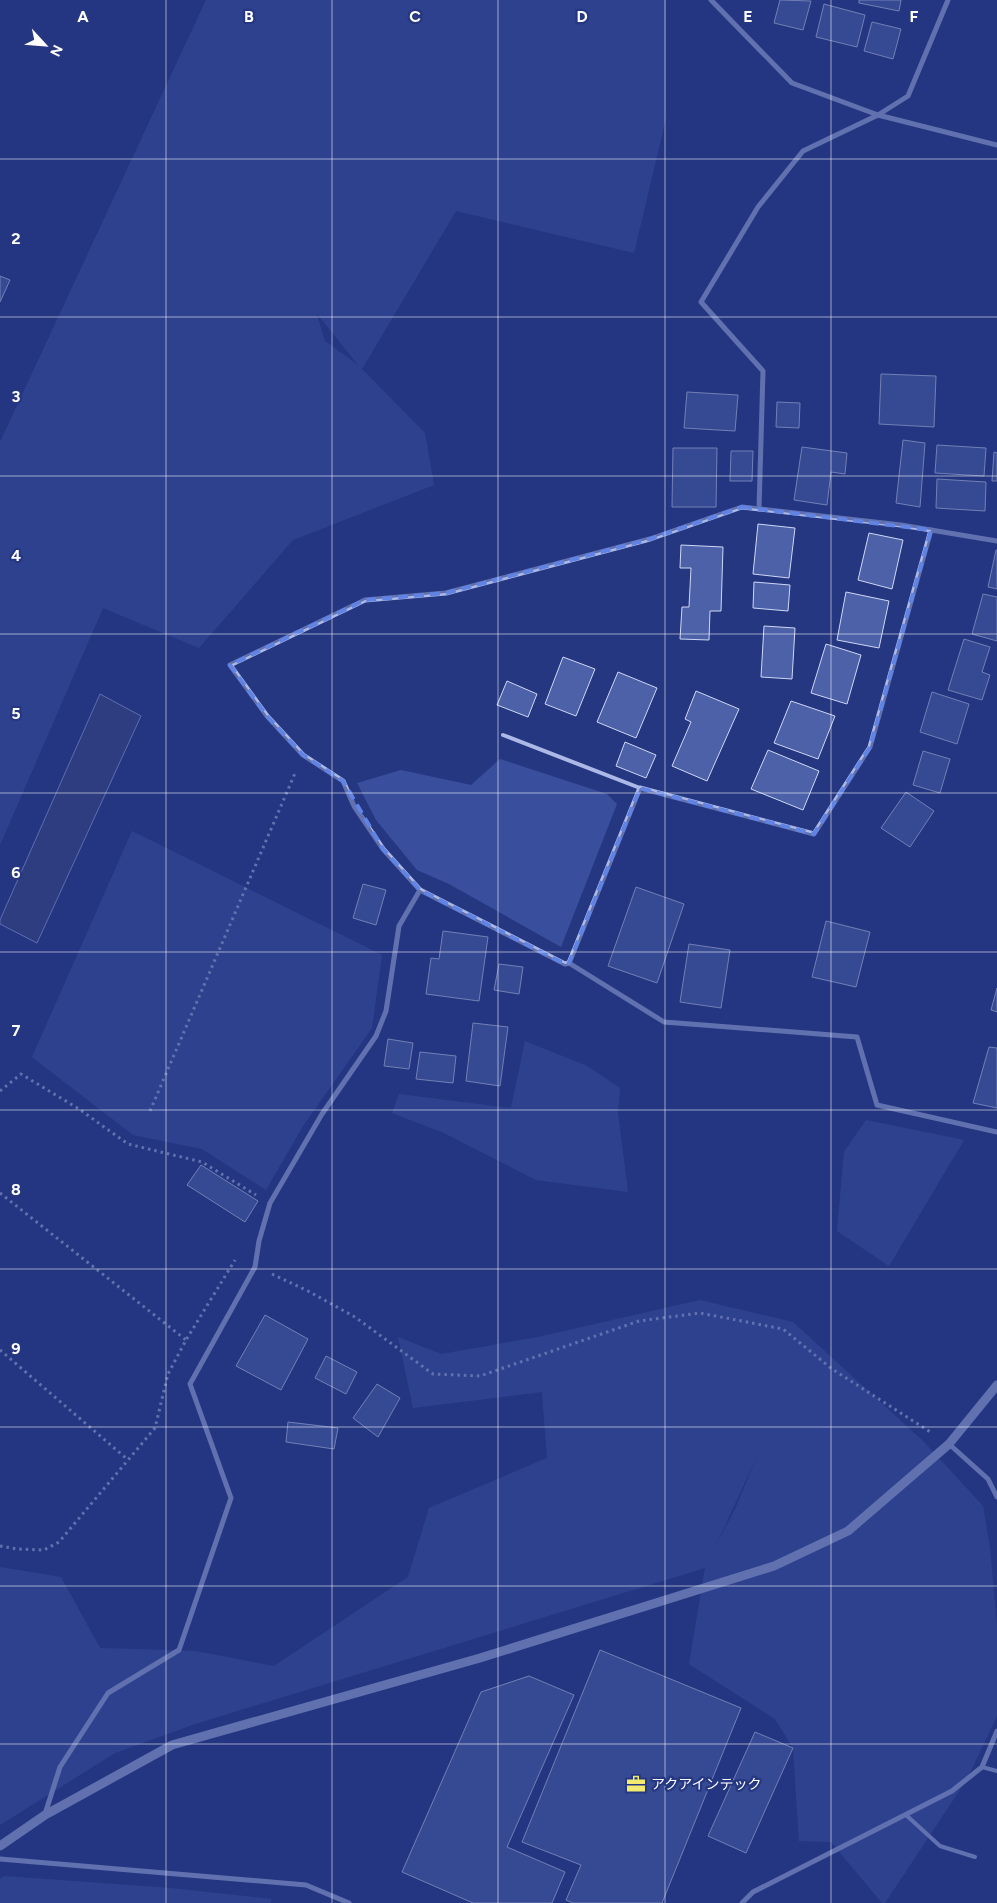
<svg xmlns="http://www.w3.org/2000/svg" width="997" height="1903" font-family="Figtree,'Noto Sans JP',sans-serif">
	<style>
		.green { fill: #394f9e; fill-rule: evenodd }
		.water { fill: #39467d; stroke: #a0b0e7 }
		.building { fill: #4d61a9; stroke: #cfd7f5 }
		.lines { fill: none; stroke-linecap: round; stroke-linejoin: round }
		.path { stroke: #acb9e7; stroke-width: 3; stroke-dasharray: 2.5 4; stroke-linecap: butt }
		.service { stroke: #acb9e7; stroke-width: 4 }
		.minor { stroke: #acb9e7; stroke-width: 5 }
		.tertiary { stroke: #acb9e7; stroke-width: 9 }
		.marked { fill: none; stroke: #6183e4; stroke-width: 4; stroke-dasharray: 10 6; stroke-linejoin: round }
		.grid { fill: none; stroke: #fff; stroke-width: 1; stroke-opacity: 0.55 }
		.labels { text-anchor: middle; stroke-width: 4.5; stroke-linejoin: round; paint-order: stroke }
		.poi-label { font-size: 14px; fill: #fff; stroke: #253781; text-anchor: start }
		.grid-label { font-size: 16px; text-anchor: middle; font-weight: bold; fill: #fff; stroke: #253781; stroke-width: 4.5; stroke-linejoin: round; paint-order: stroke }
	</style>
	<rect width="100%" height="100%" fill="#253781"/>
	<g class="green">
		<path d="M206 0H666V118L634 253 456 211 362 369 425 433 434 485 293 540 199 648 103 608 0 845V442ZM317 315H318L358 365 325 341Z"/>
		<path d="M500 759 607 794 617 804 561 947 449 884 417 870 376 820 357 783 401 770 471 785Z"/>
		<path d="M132 831 382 955 372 1028 303 1126 266 1190 202 1149 133 1135 32 1057Z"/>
		<path d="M525 1041 587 1066 620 1088 618 1113 628 1192 536 1180 444 1133 392 1113 399 1094 511 1108Z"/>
		<path d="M866 1120 964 1140 889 1266 837 1231 844 1152Z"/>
		<path d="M700 1300 793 1322 924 1442 983 1506 990 1548 997 1626V1716L967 1779 885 1903H882L831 1842 799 1841 793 1748 775 1719 689 1664 705 1568 195 1724 115 1753 0 1825V1567L61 1577 100 1648 196 1651 274 1666 408 1577 429 1508 547 1458 542 1392 413 1408 398 1337 441 1354 538 1337ZM758 1454 735 1509 716 1545Z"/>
		<path d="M4 1876 170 1888 271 1899V1903H0V1879Z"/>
	</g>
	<path class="water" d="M100 694 141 716 37 943 0 924V920Z"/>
	<g class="building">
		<path d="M780 0 811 1 803 30 774 23Z"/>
		<path d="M859 0H901L899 11 859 3Z"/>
		<path d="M824 4 865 15 857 47 816 37Z"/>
		<path d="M872 22 901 29 893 59 864 51Z"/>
		<path d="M0 276 10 280 0 302Z"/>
		<path d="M881 374 936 376 934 427 879 424Z"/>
		<path d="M687 392 738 395 735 431 684 428Z"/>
		<path d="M777 402 800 403 799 428 776 427Z"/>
		<path d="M903 440 925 443 920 507 896 503Z"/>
		<path d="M937 445 986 448 984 476 935 473Z"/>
		<path d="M802 447 847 453 845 474 831 472 827 505 794 500Z"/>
		<path d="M673 448H717L716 507H672Z"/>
		<path d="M731 451H753L752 481H730Z"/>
		<path d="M994 452 997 453V481H992Z"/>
		<path d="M937 479 986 482 985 511 936 508Z"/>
		<path d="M758 524 795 528 789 578 753 574Z"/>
		<path d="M869 533 903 540 892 589 858 580Z"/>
		<path d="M681 545 723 547 721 611H710L709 640 680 639 682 607H689L691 568H680Z"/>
		<path d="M996 550H997V589L988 587Z"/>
		<path d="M754 582 790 585 788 611 753 608Z"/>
		<path d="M846 592 889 601 879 648 837 640Z"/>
		<path d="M983 594 997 597V641L972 634Z"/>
		<path d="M764 626 795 628 792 679 761 677Z"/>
		<path d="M964 639 990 647 982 672 990 675 982 700 948 690Z"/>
		<path d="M826 644 861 655 847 704 811 693Z"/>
		<path d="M563 657 595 669 576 716 545 704Z"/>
		<path d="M618 672 657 688 636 738 597 722Z"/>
		<path d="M507 681 537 694 528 717 497 705Z"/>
		<path d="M696 691 739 709 707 781 672 766 691 722 685 719Z"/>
		<path d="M932 692 969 704 957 744 920 732Z"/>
		<path d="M791 701 835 716 818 759 774 743Z"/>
		<path d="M625 742 656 755 646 778 616 766Z"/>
		<path d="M768 750 819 771 803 810 751 789Z"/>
		<path d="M923 751 950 759 940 793 913 785Z"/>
		<path d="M906 792 934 811 910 847 881 828Z"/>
		<path d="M363 884 386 890 376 925 353 918Z"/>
		<path d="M636 887 684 904 657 983 608 966Z"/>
		<path d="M826 921 870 932 856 987 812 977Z"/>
		<path d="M443 931 488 937 479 1001 426 994 431 958 439 959Z"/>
		<path d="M689 944 730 950 721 1008 680 1002Z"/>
		<path d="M499 964 523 967 519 994 494 990Z"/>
		<path d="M997 988V1012L991 1010Z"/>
		<path d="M473 1023 508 1027 500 1086 466 1081Z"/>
		<path d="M388 1039 413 1043 409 1069 384 1066Z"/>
		<path d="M989 1047 997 1048V1108L973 1103Z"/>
		<path d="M420 1052 456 1056 453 1083 416 1079Z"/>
		<path d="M201 1165 258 1201 245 1222 187 1185Z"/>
		<path d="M265 1315 308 1339 281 1390 236 1366Z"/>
		<path d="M326 1356 357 1372 346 1394 315 1378Z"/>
		<path d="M377 1384 400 1398 378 1437 353 1418Z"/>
		<path d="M288 1422 338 1428 334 1449 286 1442Z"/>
		<path d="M600 1650 741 1708 662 1903H573L566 1900 581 1865 522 1842Z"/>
		<path d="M529 1676 574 1695 507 1847 565 1872 552 1903H473L402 1872 481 1692Z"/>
		<path d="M755 1732 793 1748 746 1853 708 1836Z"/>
	</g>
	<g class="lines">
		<g class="path">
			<path d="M0 1091 21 1074 79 1109 128 1144 202 1162 256 1195"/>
			<path d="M150 1111 296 771"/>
			<path d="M0 1193 186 1340"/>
			<path d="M272 1274 308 1291 355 1317 433 1374 480 1376 639 1321 700 1313 783 1329 832 1369 932 1433"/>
			<path d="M0 1350 127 1459"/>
			<path d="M0 1546 17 1549 44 1550 59 1542 155 1428 168 1374 186 1340 235 1260"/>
		</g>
		<g class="service">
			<path d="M503 735 640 788"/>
			<path d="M982 1767 997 1771"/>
			<path d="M906 1815 940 1846 975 1857"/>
		</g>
		<g class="minor">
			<path d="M711 0 792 83 878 115 997 145"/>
			<path d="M759 509 763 371 701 302 758 207 803 151 878 115 908 96 948 0"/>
			<path d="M997 541 901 525 742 507 650 539 446 593 365 600 230 665 267 716 303 755 343 781 354 806 383 849 420 890 565 964 569 963 664 1022 857 1037 877 1105 997 1132"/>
			<path d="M569 963 640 788 814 834 870 747 931 530"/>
			<path d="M949 1444 988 1479 997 1497"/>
			<path d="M45 1814 60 1767 108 1693 179 1650 231 1498 190 1384 255 1267 259 1241 270 1203 322 1114 376 1036 386 1011 399 926 420 890"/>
			<path d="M0 1859 306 1885 349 1903"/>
			<path d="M742 1903 753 1892 952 1791 982 1767 997 1731"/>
		</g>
		<path class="tertiary" d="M0 1846 45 1815 172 1745 480 1658 774 1566 848 1531 949 1444 997 1385"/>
	</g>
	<path d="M0 0H997V1903H0ZM742 507 931 530 870 747 814 834 640 788 569 963 565 964 420 890 383 849 343 781 303 755 267 716 230 665 365 600 446 593 650 539Z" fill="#253781" fill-opacity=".55" fill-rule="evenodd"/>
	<path class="marked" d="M742 507 931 530 870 747 814 834 640 788 569 963 565 964 420 890 383 849 343 781 303 755 267 716 230 665 365 600 446 593 650 539Z"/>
	<path class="grid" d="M166 0V1903M332 0V1903M498 0V1903M665 0V1903M831 0V1903M0 159H997M0 317H997M0 476H997M0 634H997M0 793H997M0 952H997M0 1110H997M0 1269H997M0 1427H997M0 1586H997M0 1744H997"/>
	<defs>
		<g id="office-bare" transform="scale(1.5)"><path d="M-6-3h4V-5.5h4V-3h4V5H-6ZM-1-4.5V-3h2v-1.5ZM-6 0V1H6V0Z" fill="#f1e970" stroke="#253781" stroke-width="2.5" paint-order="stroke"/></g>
	</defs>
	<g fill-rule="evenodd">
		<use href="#office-bare" x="636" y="1784"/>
	</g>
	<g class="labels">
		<g class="poi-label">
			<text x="651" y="1789">アクアインテック</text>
		</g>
	</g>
	<g class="grid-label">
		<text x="83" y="22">A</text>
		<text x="249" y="22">B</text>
		<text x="415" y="22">C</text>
		<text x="582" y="22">D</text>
		<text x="748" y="22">E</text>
		<text x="914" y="22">F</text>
		<text x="16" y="244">2</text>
		<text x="16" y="402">3</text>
		<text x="16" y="561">4</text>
		<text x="16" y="719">5</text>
		<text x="16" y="878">6</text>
		<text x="16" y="1036">7</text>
		<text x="16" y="1195">8</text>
		<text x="16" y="1354">9</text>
	</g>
	<g transform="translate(45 45) rotate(116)" stroke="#253781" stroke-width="4" paint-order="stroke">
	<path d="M0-4L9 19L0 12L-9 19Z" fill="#ffffff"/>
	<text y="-8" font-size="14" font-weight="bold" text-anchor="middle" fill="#ffffff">N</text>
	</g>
</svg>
